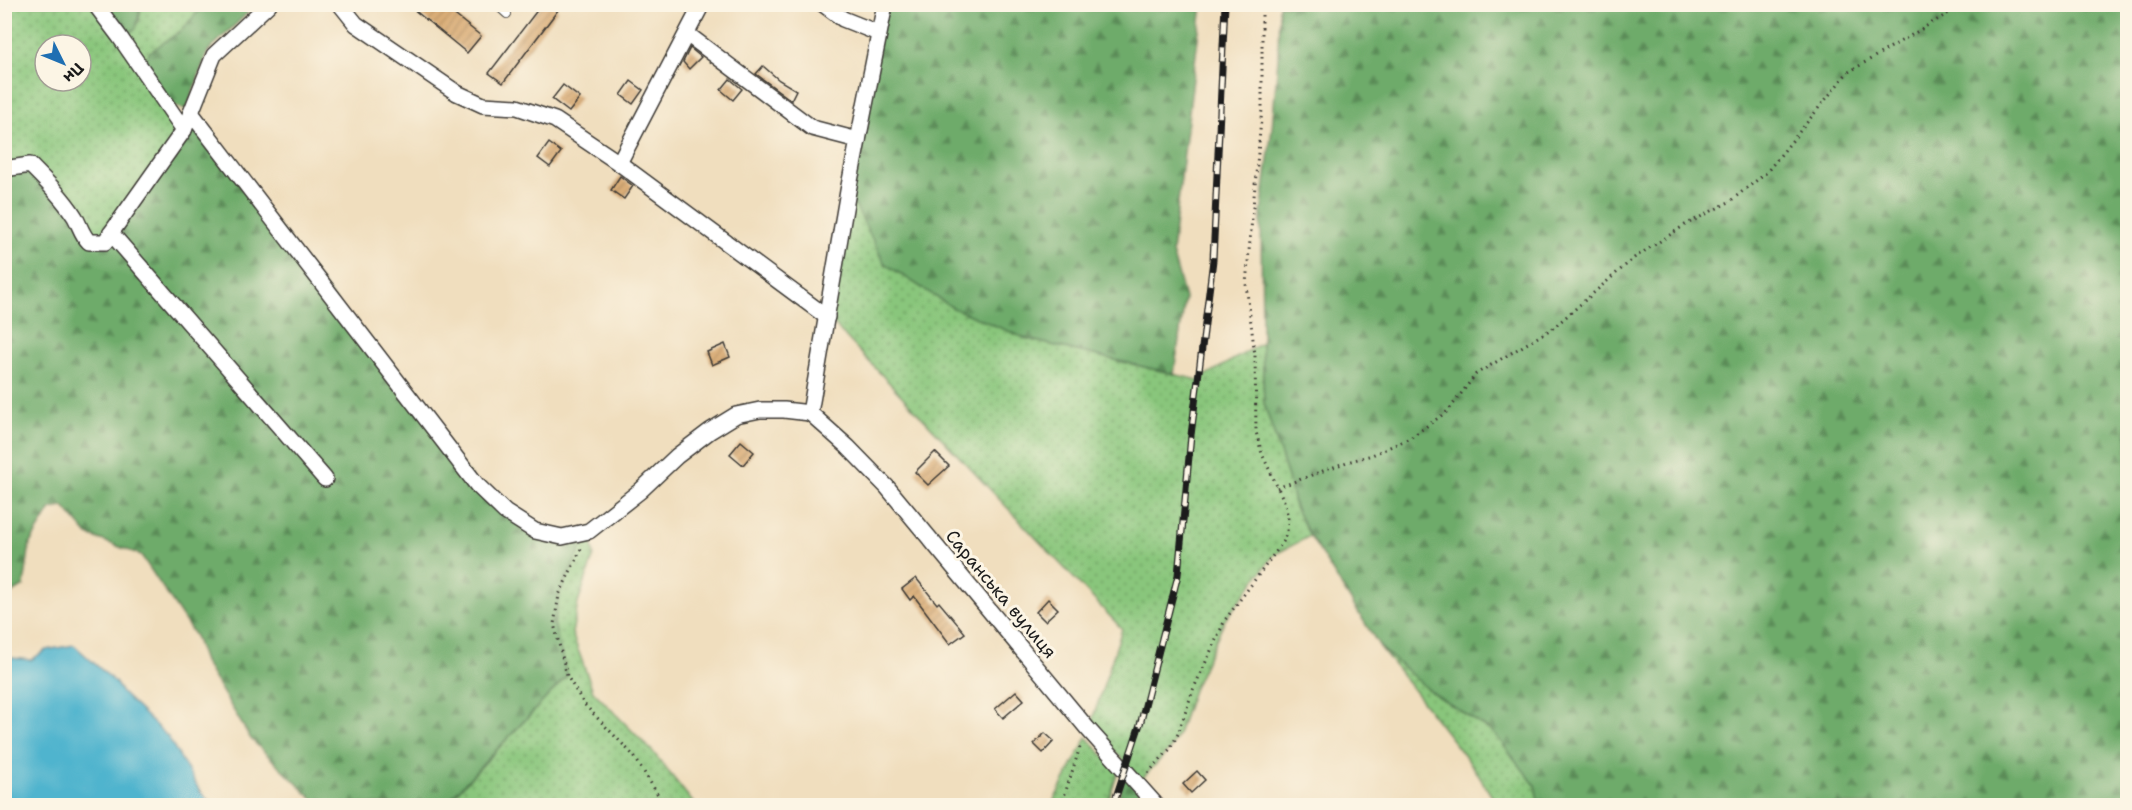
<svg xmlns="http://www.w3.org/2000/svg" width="2132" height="810" font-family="'Shantell Sans',sans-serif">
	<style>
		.grass { fill: url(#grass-dots); stroke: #52714c; stroke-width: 1.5; fill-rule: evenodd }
		.forest { fill: url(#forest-firs); stroke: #456444; stroke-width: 1.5 }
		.water { fill: #4fb4ce; stroke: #366875; stroke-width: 1.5 }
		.building { fill: url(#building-hatch) }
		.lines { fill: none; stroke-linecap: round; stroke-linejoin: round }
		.service-casing { stroke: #3c3934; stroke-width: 10 }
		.minor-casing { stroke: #3c3934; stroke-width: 18 }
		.path { stroke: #3c3934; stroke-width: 3; stroke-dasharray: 1.5 4.5; stroke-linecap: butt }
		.service { stroke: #fff; stroke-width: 8 }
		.minor { stroke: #fff; stroke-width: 15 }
		.rail-casing { stroke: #1c1c1c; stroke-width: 7 }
		.rail { stroke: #fcf5e5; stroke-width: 4.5; stroke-dasharray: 14; stroke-linecap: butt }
		.labels { text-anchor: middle; stroke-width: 6; stroke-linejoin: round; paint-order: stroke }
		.street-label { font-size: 18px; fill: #1c1c1c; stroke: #fcf5e5 }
	</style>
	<defs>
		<pattern id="grass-dots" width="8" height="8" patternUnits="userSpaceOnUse" patternTransform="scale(1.5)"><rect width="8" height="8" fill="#89c67b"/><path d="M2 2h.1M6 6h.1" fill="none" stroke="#6fa064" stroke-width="1.8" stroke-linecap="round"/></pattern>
		<pattern id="forest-firs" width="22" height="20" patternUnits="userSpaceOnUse" patternTransform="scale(1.5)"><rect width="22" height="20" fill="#6eab6b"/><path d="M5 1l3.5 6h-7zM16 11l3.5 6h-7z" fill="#5a8a57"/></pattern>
		<pattern id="building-hatch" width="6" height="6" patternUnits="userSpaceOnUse" patternTransform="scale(1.5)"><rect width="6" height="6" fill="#daad77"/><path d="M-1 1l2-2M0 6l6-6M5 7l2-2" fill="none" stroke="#ba9466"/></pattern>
	</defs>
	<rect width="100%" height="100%" fill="#fcf5e5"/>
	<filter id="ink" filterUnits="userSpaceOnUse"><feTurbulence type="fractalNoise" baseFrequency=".0167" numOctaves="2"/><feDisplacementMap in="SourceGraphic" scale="12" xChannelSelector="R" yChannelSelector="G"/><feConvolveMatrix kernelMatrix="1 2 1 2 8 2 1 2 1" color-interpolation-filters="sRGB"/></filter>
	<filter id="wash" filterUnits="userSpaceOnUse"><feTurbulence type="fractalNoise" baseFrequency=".008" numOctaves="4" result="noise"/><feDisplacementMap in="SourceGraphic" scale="24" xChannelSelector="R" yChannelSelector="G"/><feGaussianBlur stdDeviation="1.35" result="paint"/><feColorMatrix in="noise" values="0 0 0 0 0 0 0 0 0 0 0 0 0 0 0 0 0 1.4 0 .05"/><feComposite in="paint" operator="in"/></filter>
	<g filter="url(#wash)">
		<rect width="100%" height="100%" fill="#f0debe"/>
		<g class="grass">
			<path d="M5 5H95L184 130 97 243 5 169ZM45 45H81V81H45Z"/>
			<path d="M141 5H204L182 30 150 52 144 63 124 32 139 21Z"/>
			<path d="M848 191 1027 339 1198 380 1262 343 1264 403 1288 477 1295 507 1310 536 1274 555 1225 620 1193 690 1178 734 1170 749 1141 780 1091 724 1122 629 827 317Z"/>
			<path d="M589 531 594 555 578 603 572 633 593 691 653 752 695 805 444 806 566 677 554 624 559 595Z"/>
			<path d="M1380 647 1430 691 1494 733 1535 785 1539 805H1497L1474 768Z"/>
			<path d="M1087 737 1118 772 1107 805 1051 806Z"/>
		</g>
		<g class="forest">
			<path d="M103 5H141L136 28 129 33 124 32Z"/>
			<path d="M204 5H256L208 51 187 108 183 109 172 105 144 63 150 52 182 30Z"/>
			<path d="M885 5H1202L1172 252 1185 298 1174 374 1027 339 953 308 885 264 848 191Z"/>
			<path d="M1279 5H2127V805H1539L1535 785 1494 733 1430 691 1380 647 1310 536 1295 507 1288 477 1264 403 1262 343 1261 214 1272 128 1278 58Z"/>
			<path d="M192 114 477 485 535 531H589L559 595 554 624 567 676 444 805 318 804 251 739 204 662 195 636 141 555 88 535 64 507 51 509 30 543 24 586 5 598V169L30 165 97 243Z"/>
			<path d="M1126 771 1148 805 1116 806Z"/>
		</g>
		<path class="water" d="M74 645 115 682 122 693 168 737 200 791 212 805H5V654L12 658 31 660 46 650Z"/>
		<g id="blocks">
			<g class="building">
				<path d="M407 4H441L481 36 467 53Z"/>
				<path d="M542 4H551L558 10 503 83 489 73Z"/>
				<path d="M690 48 701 57 689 69 683 62Z"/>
				<path d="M763 66 779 80 796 90 791 100 756 74Z"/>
				<path d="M730 79 742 89 733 100 721 90Z"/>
				<path d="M631 81 643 90 633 104 621 95Z"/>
				<path d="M563 85 580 98 569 112 552 99Z"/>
				<path d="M549 143 561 152 550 167 538 158Z"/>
				<path d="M620 176 633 186 624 199 611 190Z"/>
				<path d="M725 344 730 357 712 365 707 352Z"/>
				<path d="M741 441 754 452 743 465 730 454Z"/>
				<path d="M935 452 949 466 928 485 915 472Z"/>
				<path d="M916 578 937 604 939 602 965 633 950 644 914 596 910 600 902 589Z"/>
				<path d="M1048 599 1058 609 1045 621 1036 612Z"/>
				<path d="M1016 691 1024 700 1003 718 995 709Z"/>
				<path d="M1045 733 1054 741 1043 753 1034 744Z"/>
				<path d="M1197 771 1205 780 1191 793 1183 784Z"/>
			</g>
		</g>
	</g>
	<g filter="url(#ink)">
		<use href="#blocks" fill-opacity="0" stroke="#3c3934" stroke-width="1.5"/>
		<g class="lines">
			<g class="service-casing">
				<path id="service" d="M496 4 507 14"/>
			</g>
			<g class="minor-casing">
				<g id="minor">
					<path d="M95 4 119 36 184 130"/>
					<path d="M269 4 214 55 184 130 111 233 325 479"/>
					<path d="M340 4 356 24 457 93 483 105 517 107 555 120 619 163 827 317"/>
					<path d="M823 4 843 19 878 33"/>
					<path d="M687 34 812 128 858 140"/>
					<path d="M192 114 477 485 505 512 535 531 562 537 589 531 640 491 677 456 710 431 736 415 760 410H784L810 413"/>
					<path d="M619 163 702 4"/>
					<path d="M4 169 30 165C46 181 63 198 75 217 80 226 82 235 89 242H105L111 233"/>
					<path d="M810 413 848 447 887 487 1087 728 1157 806"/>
					<path d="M810 413 848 191 885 4"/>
				</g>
			</g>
			<g class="path">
				<path d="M1277 488 1347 462 1372 455 1410 438 1448 411 1476 374 1553 328 1634 258 1685 225 1729 202 1766 173 1847 73 1964 4"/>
				<path d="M581 549 559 595 554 624 567 676 584 704 634 756 665 806"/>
				<path d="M1148 773 1170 749 1178 734 1193 690 1225 620 1283 542 1287 532 1288 517 1284 501 1262 454 1256 432 1255 355 1246 284 1262 109V4"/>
				<path d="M1061 806 1081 744"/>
			</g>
			<use href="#service" class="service"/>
			<use href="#minor" class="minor"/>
			<g class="rail-casing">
				<path id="rail" d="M1113 806 1141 721 1178 575 1191 435 1213 260 1225 4"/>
			</g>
			<use href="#rail" class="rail"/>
		</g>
	</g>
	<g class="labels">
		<g class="street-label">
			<text transform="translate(1001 594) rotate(50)" y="6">Саранська вулиця</text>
		</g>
	</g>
	<rect width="2132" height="810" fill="none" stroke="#fcf5e5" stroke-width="24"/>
	<g transform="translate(63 63) rotate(133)"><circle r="28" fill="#fcf5e5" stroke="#a29e95" stroke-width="1.5"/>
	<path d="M0-4.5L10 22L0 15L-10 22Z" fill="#1f6fb2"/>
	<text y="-9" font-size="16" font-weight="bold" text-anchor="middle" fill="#1c1c1c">Пн</text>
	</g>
</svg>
